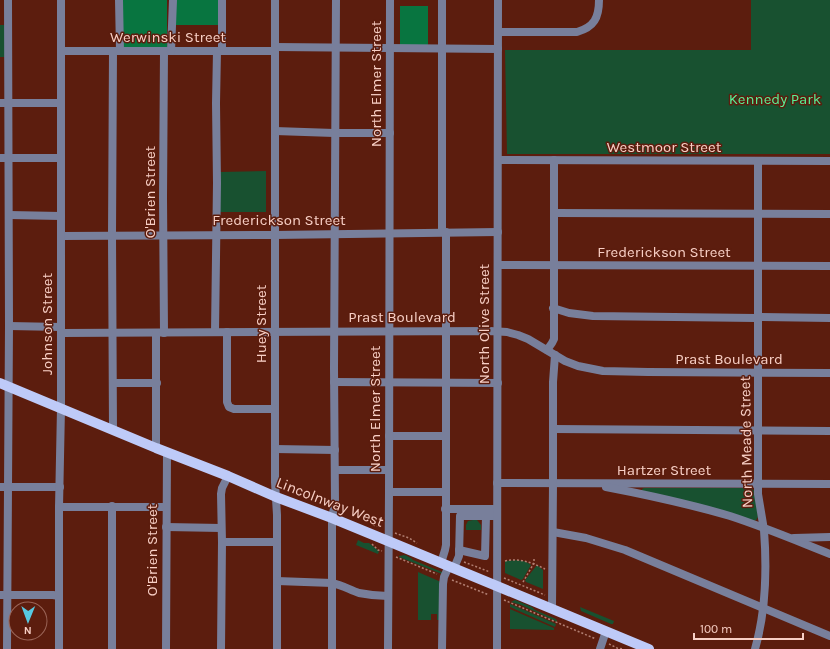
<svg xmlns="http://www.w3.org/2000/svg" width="830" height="649" font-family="Karla,sans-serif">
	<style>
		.green { fill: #185130 }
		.forest { fill: #087540 }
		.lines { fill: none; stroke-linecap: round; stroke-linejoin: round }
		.path { stroke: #b27f72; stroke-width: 1.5; stroke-dasharray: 2 2; stroke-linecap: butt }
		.minor { stroke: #787f9b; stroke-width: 8 }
		.major { stroke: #becaf8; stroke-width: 10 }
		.labels { text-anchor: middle; stroke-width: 3; stroke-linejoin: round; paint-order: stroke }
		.street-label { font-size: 15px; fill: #f8cfc5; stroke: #5c1d0e }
		.park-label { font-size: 15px; fill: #57f298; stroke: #5c1d0e }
	</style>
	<rect width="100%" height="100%" fill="#5c1d0e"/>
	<g class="green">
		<path d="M751 0H830V154H507L505 50H751Z"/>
		<path d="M0 25H6L5 57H0Z"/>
		<path d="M266 171V212H220V172Z"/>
		<path d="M644 488H750L752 489 755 492 758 517 756 520 754 521 642 491V489Z"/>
		<path d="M473 520H477L481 525V530H466V525L468 521Z"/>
		<path d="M358 540 364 543H369L379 551 378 554 356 545Z"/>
		<path d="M405 555 411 558 413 560 442 572V574L399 557V556Z"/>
		<path d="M505 561C514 560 524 559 531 565L523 579 521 580 505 573Z"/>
		<path d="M537 565 543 570V589L526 582 525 580Z"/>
		<path d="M418 572 441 582V620H437V614H431V620H418Z"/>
		<path d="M515 600 532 607 535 610 556 619 557 621V622L521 605 511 602Z"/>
		<path d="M510 604 529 612 556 624 555 627 510 607Z"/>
		<path d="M580 607 614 621 613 624H611L581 611Z"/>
		<path d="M510 609 554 628V630L510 629Z"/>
	</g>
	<g class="forest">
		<path d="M122 0H167V48L122 47Z"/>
		<path d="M176 0H220V25H174Z"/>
		<rect x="400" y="6" width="28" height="41"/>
	</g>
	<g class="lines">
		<g class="path">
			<path d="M373 525 381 527"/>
			<path d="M395 533 409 538 417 543"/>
			<path d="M372 544 378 550 382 551"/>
			<path d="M396 557 437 574"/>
			<path d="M505 561C519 558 531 562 545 569"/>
			<path d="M464 562 490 572"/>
			<path d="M504 578 545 595"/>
			<path d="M452 580 489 595"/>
			<path d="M523 582 534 563V558"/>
			<path d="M504 600 596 639"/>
			<path d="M609 644 617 648 624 649"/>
		</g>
		<g class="minor">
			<path d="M119 0 120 51"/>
			<path d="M222 0V51"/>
			<path d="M275 0V482L277 515V649"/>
			<path d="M442 0V232"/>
			<path d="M498 32H577C594 27 599 18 599 0"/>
			<path d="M275 47 498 49"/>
			<path d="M61 51H275"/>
			<path d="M113 51 112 235 113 430"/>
			<path d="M164 51 163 197 164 333"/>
			<path d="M171 51 173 0"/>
			<path d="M0 103H61"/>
			<path d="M275 131 334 133H390"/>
			<path d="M0 158H61"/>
			<path d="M498 160 830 161"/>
			<path d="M555 213 830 214"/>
			<path d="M9 215 61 216"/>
			<path d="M61 236 275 235 498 232"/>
			<path d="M498 265 830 266"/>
			<path d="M553 308 569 313 593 316 755 318 762 317 830 318"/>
			<path d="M9 326 61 327"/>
			<path d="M215 332 217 183 216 103 217 51"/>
			<path d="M227 332V402L229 407 234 409H275"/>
			<path d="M61 333 490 331 507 332 518 335 528 339 565 361 578 366 603 371 648 372 830 373"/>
			<path d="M156 333V448"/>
			<path d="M547 350 552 343 554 339V160"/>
			<path d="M334 382 498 383"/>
			<path d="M113 383H157"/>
			<path d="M553 429 830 431"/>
			<path d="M389 436H446"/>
			<path d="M275 449 335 450"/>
			<path d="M335 470H389"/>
			<path d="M497 483 830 484"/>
			<path d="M0 487H60"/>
			<path d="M606 487C648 495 689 504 730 516 764 527 797 541 830 554"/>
			<path d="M389 492H445"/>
			<path d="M59 507H166"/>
			<path d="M445 509H497"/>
			<path d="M166 527 221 528"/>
			<path d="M553 532 586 538 625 550 830 636"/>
			<path d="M794 538 830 537"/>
			<path d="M222 542H277"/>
			<path d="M459 550 485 556 486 516"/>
			<path d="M441 563 445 550 446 545V232"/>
			<path d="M454 568 459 556 460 516H497"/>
			<path d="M277 581 332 583C342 585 350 590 359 593 369 595 378 596 388 596"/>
			<path d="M0 595H53L59 596"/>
			<path d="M552 609 553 483V382L555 355"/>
			<path d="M7 649 9 326 8 0"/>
			<path d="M59 649V507L61 408V0"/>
			<path d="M112 649V506"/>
			<path d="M166 649 167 452"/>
			<path d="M221 649 222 542 221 494 222 488 228 476"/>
			<path d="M332 649V518L335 503 334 368 336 0"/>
			<path d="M388 649 389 492 390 0"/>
			<path d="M442 649 443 584 444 577 449 566"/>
			<path d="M497 649 498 0"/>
			<path d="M600 649 606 631"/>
			<path d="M755 649C766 611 767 570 764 530 762 518 760 506 758 494V161"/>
		</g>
		<path class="major" d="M0 383 156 448 228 476 276 497 332 518 388 541 649 649"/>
	</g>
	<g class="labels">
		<g class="street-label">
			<text x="168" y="42">Werwinski Street</text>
			<text transform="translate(376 84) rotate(-90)" y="5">North Elmer Street</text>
			<text x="664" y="152">Westmoor Street</text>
			<text transform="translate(150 192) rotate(-90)" y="5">O'Brien Street</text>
			<text x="279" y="225">Frederickson Street</text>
			<text x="664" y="257">Frederickson Street</text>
			<text x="402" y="322">Prast Boulevard</text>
			<text transform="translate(47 324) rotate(-90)" y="5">Johnson Street</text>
			<text transform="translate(261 324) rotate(-90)" y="5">Huey Street</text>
			<text transform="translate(484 324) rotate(-90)" y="5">North Olive Street</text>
			<text x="729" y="364">Prast Boulevard</text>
			<text transform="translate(375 409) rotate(-90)" y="5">North Elmer Street</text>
			<text transform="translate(746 442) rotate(-91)" y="5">North Meade Street</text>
			<text x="664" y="475">Hartzer Street</text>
			<text transform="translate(330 502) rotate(21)" y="5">Lincolnway West</text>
			<text transform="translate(152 550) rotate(-90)" y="5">O'Brien Street</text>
		</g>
		<g class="park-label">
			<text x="775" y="104">Kennedy Park</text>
		</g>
	</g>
	<g transform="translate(28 621) rotate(181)"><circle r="19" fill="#5c1d0e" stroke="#9a6457"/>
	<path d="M0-3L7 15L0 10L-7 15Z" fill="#57c9e2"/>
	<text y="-6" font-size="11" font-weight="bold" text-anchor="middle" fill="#f8cfc5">N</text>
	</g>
	<path d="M694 633v6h109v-6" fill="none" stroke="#f8cfc5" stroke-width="2"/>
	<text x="700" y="633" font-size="12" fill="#f8cfc5" stroke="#5c1d0e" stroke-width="3" paint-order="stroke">100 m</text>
</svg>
